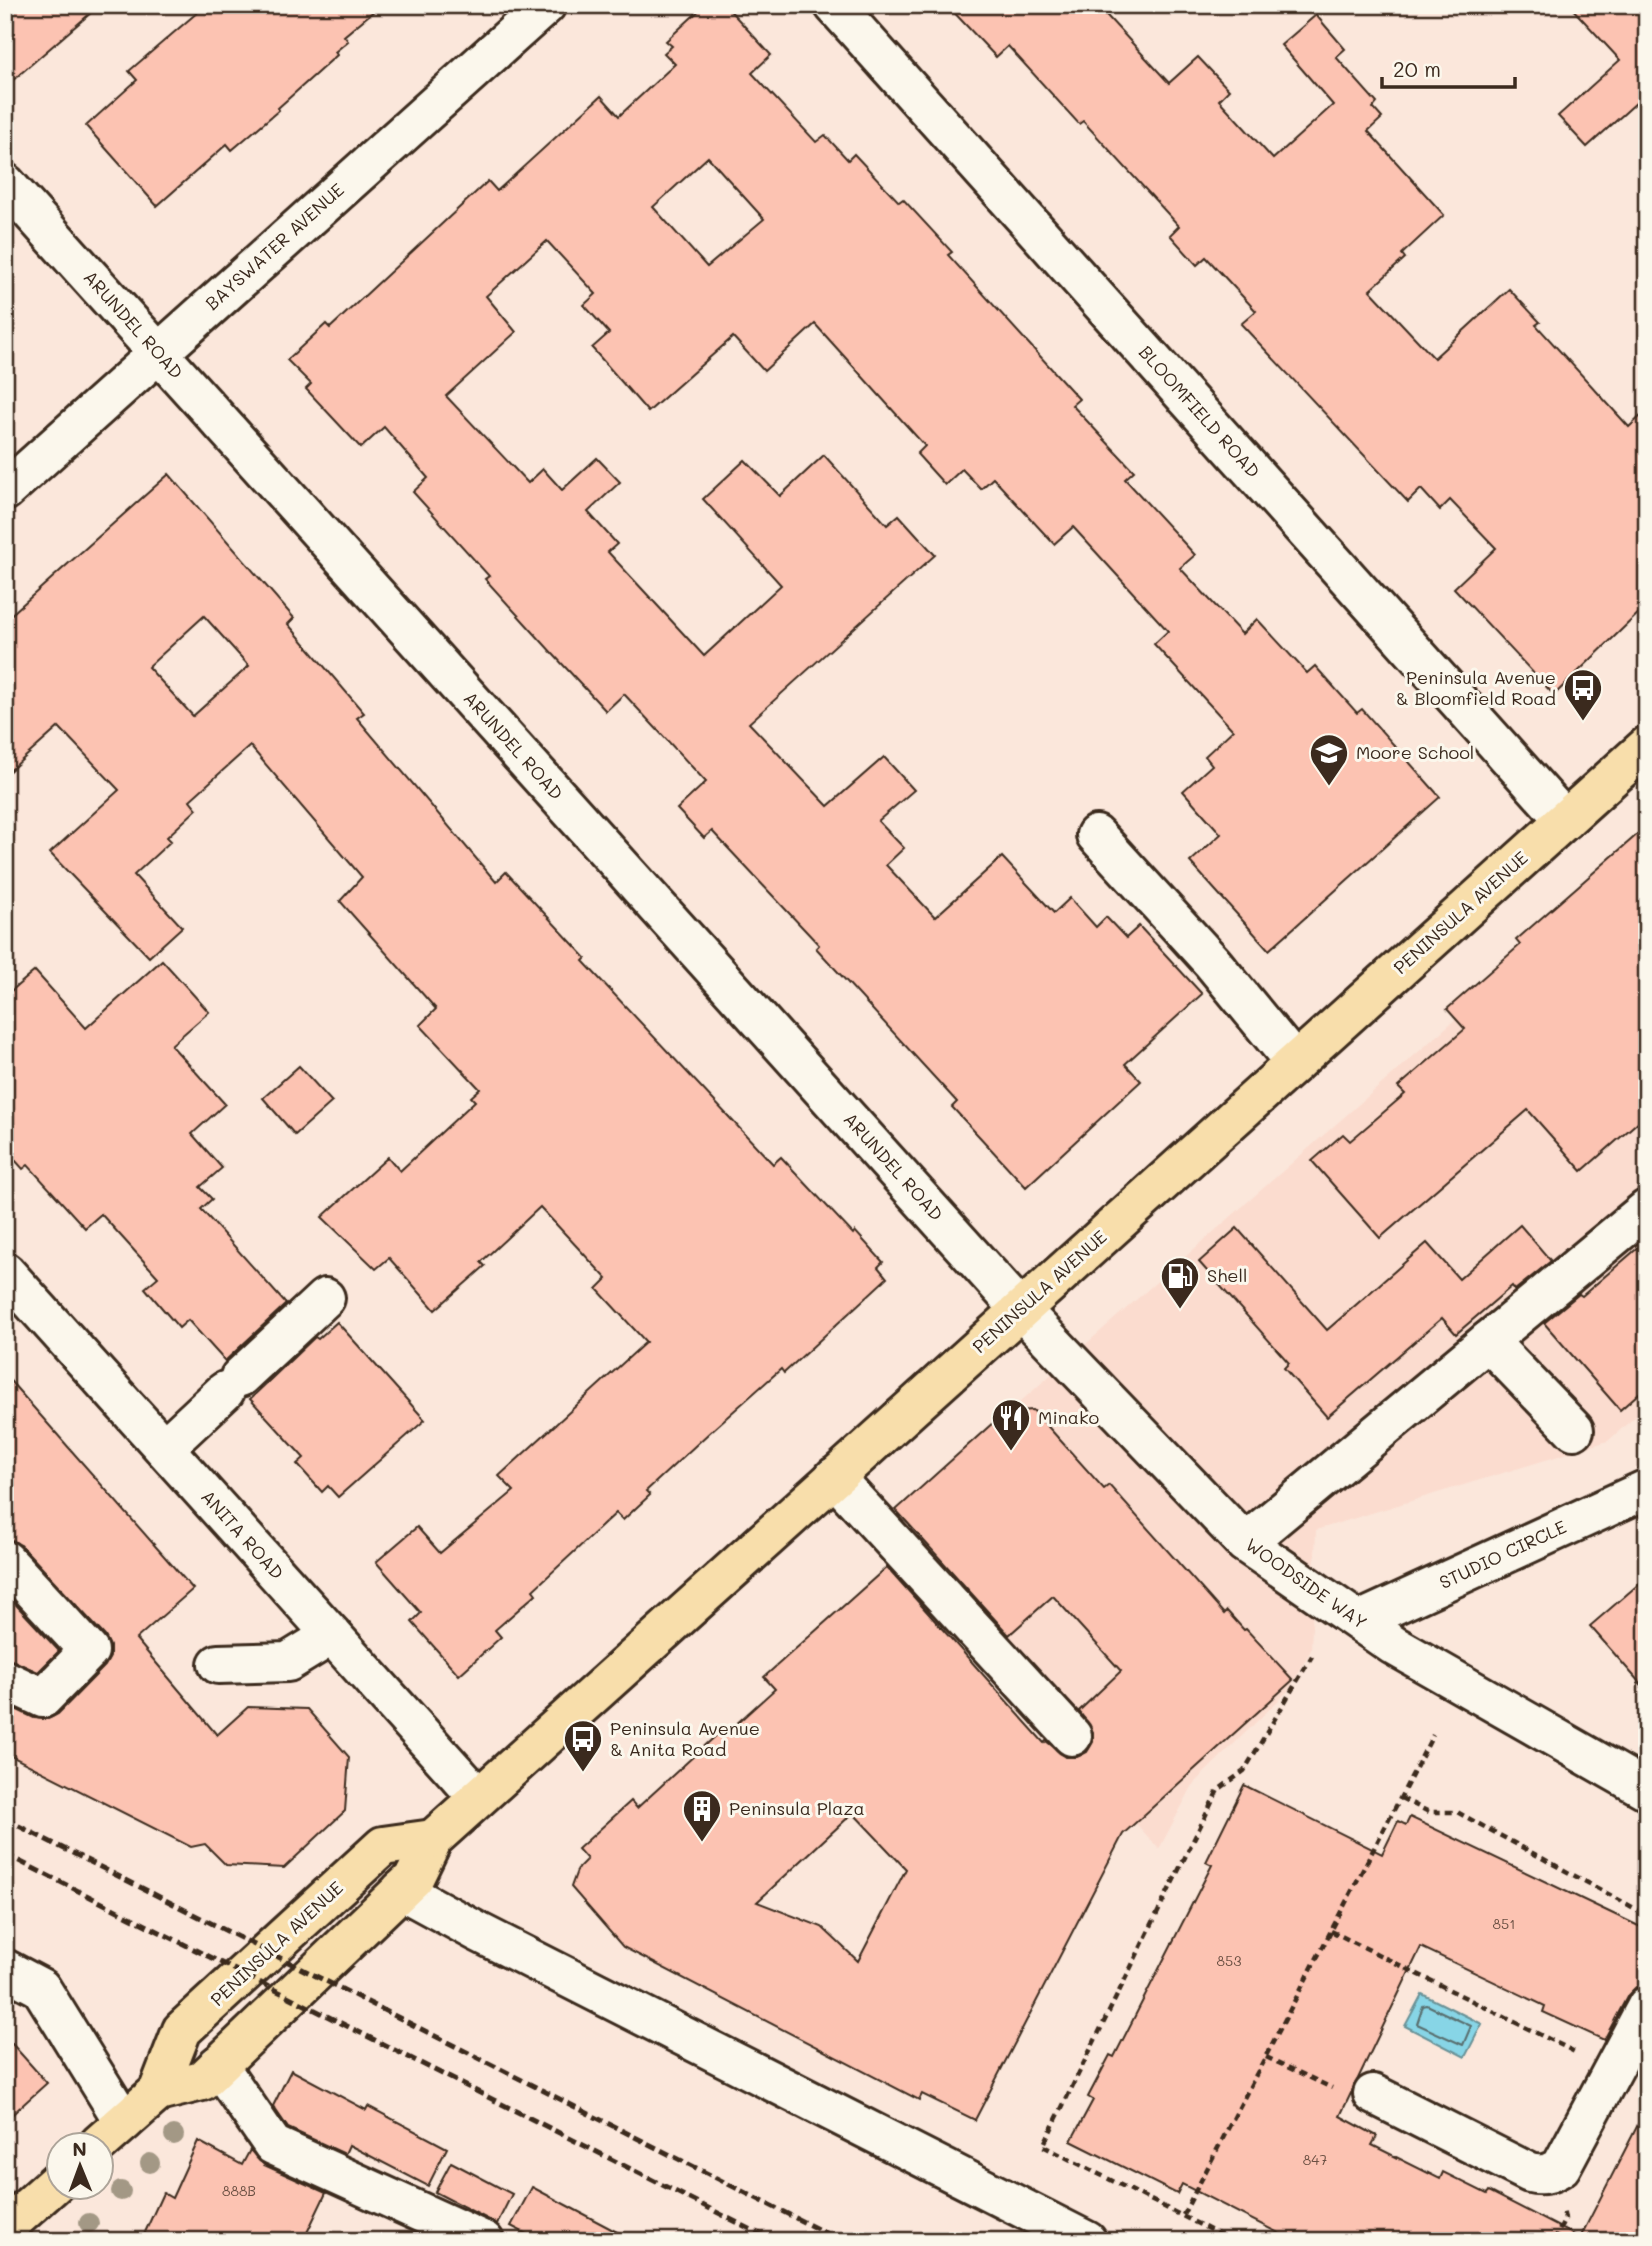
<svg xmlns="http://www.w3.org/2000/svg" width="1652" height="2246" font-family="Mali,sans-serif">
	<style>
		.built { fill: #fbdccf }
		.water { fill: #87d5e6; stroke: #699196; stroke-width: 2 }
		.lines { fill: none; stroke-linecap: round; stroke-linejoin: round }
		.shore { stroke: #596e6e; stroke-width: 2 }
		.building { fill: #fcc3b2; stroke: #3b2a1e; stroke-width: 2; fill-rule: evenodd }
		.minor-casing { stroke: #3b2a1e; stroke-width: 44 }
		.major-casing { stroke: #3b2a1e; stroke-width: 44 }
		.path { stroke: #3b2a1e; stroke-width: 4.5; stroke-dasharray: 7 5; stroke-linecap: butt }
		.minor { stroke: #fbf7ec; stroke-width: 38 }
		.major { stroke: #f8deab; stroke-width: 38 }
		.rail { stroke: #3b2a1e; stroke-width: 5; stroke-dasharray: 10 5; stroke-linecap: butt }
		.tree { fill: #a39885 }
		.labels { text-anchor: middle; stroke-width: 6; stroke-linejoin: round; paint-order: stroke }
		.number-label { font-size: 14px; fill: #6b5043 }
		.street-label { font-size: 18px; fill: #3b2a1e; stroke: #fbf7ec }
		.poi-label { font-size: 18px; fill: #3b2a1e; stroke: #fbf7ec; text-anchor: start }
	</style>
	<rect width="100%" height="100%" fill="#fbe7db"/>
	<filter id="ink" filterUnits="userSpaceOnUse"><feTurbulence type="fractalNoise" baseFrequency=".0143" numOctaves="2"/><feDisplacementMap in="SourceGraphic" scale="14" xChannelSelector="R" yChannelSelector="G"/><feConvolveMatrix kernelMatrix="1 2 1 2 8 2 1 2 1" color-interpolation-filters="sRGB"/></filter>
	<g filter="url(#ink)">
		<path class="built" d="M1647 851V1406L1608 1441 1316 1530 1311 1650 1289 1690 1194 1783 1159 1849 872 1532Z"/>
		<path class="water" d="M1422 1994 1482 2024 1465 2057 1405 2026Z"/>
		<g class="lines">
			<path class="shore" d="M1427 2005 1471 2026 1463 2045 1417 2024 1423 2006Z"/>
		</g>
		<g class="building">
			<path d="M5 5H100L5 87Z"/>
			<path d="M206 5H381L344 36 348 41 335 52 337 55 278 108 279 110 232 150 227 144 157 206 86 126 137 80 129 71Z"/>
			<path d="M705 5H725L771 55 752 73 816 142 825 135 848 160 854 154 899 202 903 199 952 252 948 255 1079 399 1072 405 1134 471 1125 479 1195 555 1180 568 1242 634 1257 619 1307 673 1315 666 1357 713 1362 709 1440 797 1269 950 1190 862 1221 834 1183 791 1212 765 1205 756 1233 730 1154 644 1168 631 1073 527 1054 544 993 478 981 489 962 469 945 485 917 454 925 446 815 324 764 371 733 337 648 412 592 348 609 333 584 305 596 294 547 241 486 296 516 332 446 396 528 483 543 469 562 490 597 458 620 482 588 512 617 544 608 552 704 656 781 585 703 499 745 460 780 496 824 455 887 525 899 515 935 555 749 723 828 806 884 757 914 790 878 821 904 848 886 865 935 917 1002 857 1054 913 1070 898 1096 927 1106 917 1126 938 1139 926 1202 994 1125 1064 1141 1081 1026 1187 952 1107 957 1102 816 948 819 945 712 831 704 838 677 809 706 782 624 694 606 711 553 654 485 579 489 576 413 492 428 478 384 427 361 448 306 389 311 384 287 360 326 324 330 328 488 181 497 191 601 96 619 116 675 64 664 53 672 46 666 41ZM708 157 764 219 707 267 653 207Z"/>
			<path d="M947 5H1097L1169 83 1198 57 1229 90 1219 100 1273 159 1333 105 1281 45 1316 15 1345 49 1336 57 1377 103 1373 108 1382 118 1368 131 1444 215 1402 254 1405 258 1370 290 1434 358 1509 289 1540 322 1536 325 1629 427 1647 410V605L1554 695 1454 588 1496 548 1450 500 1440 510 1421 489 1408 502 1241 324 1256 311 1206 257 1197 265 1170 235 1179 226 1083 121 1079 124 1008 46 996 57Z"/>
			<path d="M1569 5H1647V93L1587 147 1558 116 1620 60Z"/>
			<path d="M169 474 294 618 288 624 364 713 357 718 496 882 506 872 586 958 583 961 773 1164 781 1157 853 1234 855 1231 883 1262 878 1267 887 1278 784 1373 781 1369 709 1433 646 1491 650 1495 623 1520 616 1513 533 1590 536 1594 495 1630 501 1637 459 1675 412 1622 421 1613 376 1562 417 1527 440 1553 514 1491 499 1476 646 1342 597 1289 607 1279 540 1207 481 1262 485 1266 435 1310 389 1258 376 1269 322 1217 388 1157 400 1171 475 1101 471 1097 480 1089 420 1025 436 1009 340 901 362 877 250 746 190 800 197 809 167 837 171 841 134 875 182 927 149 957 50 853 119 790 59 727 5 775V620ZM204 616 249 666 193 716 148 667Z"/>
			<path d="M1647 826V1114L1582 1171 1528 1110 1380 1238 1312 1161 1343 1134 1350 1141 1405 1094 1398 1087 1465 1029 1447 1009 1520 945 1516 940Z"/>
			<path d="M162 960 209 1012 171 1045 225 1104 192 1134 222 1168 200 1187 212 1199 201 1209 286 1304 225 1361 188 1320 179 1328 145 1288 158 1277 101 1214 85 1228 28 1165 23 1169 5 1149V996L35 971 86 1028Z"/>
			<path d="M299 1066 332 1102 295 1135 263 1098Z"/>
			<path d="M1520 1225 1551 1261 1515 1290 1512 1286 1456 1334 1442 1318 1327 1417 1284 1368 1289 1363 1199 1262 1237 1228 1327 1330 1427 1243 1459 1279Z"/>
			<path d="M1647 1240V1386L1620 1410 1544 1323 1579 1294 1582 1296Z"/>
			<path d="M337 1322 425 1420 338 1497 328 1486 322 1492 297 1464 304 1458 250 1399 315 1337 318 1339Z"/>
			<path d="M5 1375 193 1589 136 1639 217 1735 248 1707 307 1709 349 1757 345 1811 284 1868 226 1865 205 1844 191 1847 5 1753V1704L34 1718 48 1719 58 1714 105 1666 110 1657V1646L105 1636 21 1545 5 1539Z"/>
			<path d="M1033 1410 1104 1489 1109 1485 1224 1614 1227 1611 1244 1630 1246 1629 1293 1680 1123 1834 975 2120 922 2094 919 2100 623 1947 571 1887 578 1868 587 1859 578 1849 631 1801 637 1808 720 1732 723 1736 775 1689 764 1677 887 1567 1044 1743 1046 1741 1066 1757H1077L1087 1752 1093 1742V1732L1079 1711 1121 1671 1053 1596 1009 1635 896 1510 1005 1412ZM853 1813 906 1869 858 1961 822 1927 757 1902Z"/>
			<path d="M1647 1577V1691L1590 1626Z"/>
			<path d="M5 1593 59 1651 38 1672 5 1658Z"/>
			<path d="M1244 1785 1382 1854 1398 1821 1406 1825 1410 1817 1647 1930V1984L1636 1987 1628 1995 1604 2040 1543 2012 1545 2006 1421 1947 1340 2116 1377 2136 1372 2145 1440 2179 1443 2172 1487 2194 1489 2191 1580 2238 1647 2107V2241H1294L1182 2184 1177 2194 1071 2141 1093 2100 1088 2097 1110 2055 1114 2057 1212 1865 1206 1862Z"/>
			<path d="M5 2036 47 2083 5 2121Z"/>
			<path d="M291 2070 366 2110 368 2106 447 2148 428 2186 349 2145 345 2154 288 2128 273 2106Z"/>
			<path d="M198 2141 242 2165 250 2150 264 2165 326 2193 303 2241H141L163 2193 172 2198Z"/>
			<path d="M451 2162 512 2194 497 2224 435 2192Z"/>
			<path d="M532 2187 634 2241H540L511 2226Z"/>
		</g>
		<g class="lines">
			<g class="minor-casing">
				<g id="minor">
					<path d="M834 5 1565 820"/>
					<path d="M5 183 1020 1309 1245 1543 1393 1645 1647 1790"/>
					<path d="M5 491 546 5"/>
					<path d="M1096 835 1212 962 1295 1063"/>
					<path d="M5 1272 478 1797"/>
					<path d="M1488 1341 1574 1430"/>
					<path d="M240 1377 325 1298"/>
					<path d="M164 1448 225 1391"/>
					<path d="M834 1477 1072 1736"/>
					<path d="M1245 1543 1647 1209"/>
					<path d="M5 1560 89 1651 43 1698 5 1680"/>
					<path d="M1359 1621 1647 1489"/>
					<path d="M218 1664 288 1662 332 1635"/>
					<path d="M401 1890 478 1932 1087 2241"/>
					<path d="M5 1969 41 1988 124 2122"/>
					<path d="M218 2065 273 2145 484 2241"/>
					<path d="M1373 2094 1530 2173C1542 2176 1550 2174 1561 2167L1647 2006"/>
				</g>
			</g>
			<g class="major-casing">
				<g id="major">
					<path d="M158 2092 202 2081 414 1878 433 1839 1647 746"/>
					<path d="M99 2144 158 2092 182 2030 383 1846 433 1839"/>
					<path d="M5 2228 60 2179"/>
				</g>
			</g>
			<g class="path">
				<path d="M1401 1798 1429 1812H1457L1647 1915"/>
				<path d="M1331 1931 1575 2052"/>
				<path d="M1266 2057 1332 2088"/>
				<path d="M1183 2215 1433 1735"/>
				<path d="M1232 2241 1043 2146 1218 1790 1244 1771 1312 1656"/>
				<path d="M1554 2241 1565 2219 1563 2210"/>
			</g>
			<use href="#minor" class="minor"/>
			<use href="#major" class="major"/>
			<g class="rail">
				<path d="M5 1819 841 2241"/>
				<path d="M5 1854 774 2241"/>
			</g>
		</g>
		<g class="tree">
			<circle cx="174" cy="2135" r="10"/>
			<circle cx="150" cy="2163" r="10"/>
			<circle cx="121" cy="2191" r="10"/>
			<circle cx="89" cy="2223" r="10"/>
		</g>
	</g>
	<defs>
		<g id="bus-pin" transform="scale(2.0125)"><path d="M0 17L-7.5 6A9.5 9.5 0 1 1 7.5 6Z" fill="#3b2a1e" stroke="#fbf7ec"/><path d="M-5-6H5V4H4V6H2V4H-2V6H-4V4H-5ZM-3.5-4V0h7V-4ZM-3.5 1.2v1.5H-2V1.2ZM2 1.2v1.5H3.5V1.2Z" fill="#fff"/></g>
		<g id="school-pin" transform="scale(2.0125)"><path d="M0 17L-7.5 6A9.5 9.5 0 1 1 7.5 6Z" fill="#3b2a1e" stroke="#fbf7ec"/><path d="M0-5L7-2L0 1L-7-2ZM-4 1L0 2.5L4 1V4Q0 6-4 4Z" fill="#fff"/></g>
		<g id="fuel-pin" transform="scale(2.0125)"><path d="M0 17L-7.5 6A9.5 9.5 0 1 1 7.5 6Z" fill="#3b2a1e" stroke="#fbf7ec"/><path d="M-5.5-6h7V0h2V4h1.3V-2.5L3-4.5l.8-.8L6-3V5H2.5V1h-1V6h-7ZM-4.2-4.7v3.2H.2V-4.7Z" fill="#fff"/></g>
		<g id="restaurant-pin" transform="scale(2.0125)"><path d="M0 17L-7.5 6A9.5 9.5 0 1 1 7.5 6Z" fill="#3b2a1e" stroke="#fbf7ec"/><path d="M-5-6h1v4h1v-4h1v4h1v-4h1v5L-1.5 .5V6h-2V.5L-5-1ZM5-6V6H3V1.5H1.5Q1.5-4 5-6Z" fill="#fff"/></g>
		<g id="building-pin" transform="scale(2.0125)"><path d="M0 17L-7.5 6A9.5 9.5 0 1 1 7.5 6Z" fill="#3b2a1e" stroke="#fbf7ec"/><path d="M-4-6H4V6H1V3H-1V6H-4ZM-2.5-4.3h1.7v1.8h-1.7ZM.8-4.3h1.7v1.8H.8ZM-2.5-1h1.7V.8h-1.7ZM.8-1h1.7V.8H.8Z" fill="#fff"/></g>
	</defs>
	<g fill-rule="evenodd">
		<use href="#bus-pin" x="1583" y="688"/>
		<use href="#school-pin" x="1329" y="753"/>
		<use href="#fuel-pin" x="1180" y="1276"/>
		<use href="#restaurant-pin" x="1011" y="1418"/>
		<use href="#bus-pin" x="583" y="1739"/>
		<use href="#building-pin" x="702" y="1809"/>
	</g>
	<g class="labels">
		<g class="number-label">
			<text x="1504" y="1929">851</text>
			<text x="1229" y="1966">853</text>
			<text x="1315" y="2165">847</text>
			<text x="239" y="2196">888B</text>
		</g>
		<g class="street-label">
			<text transform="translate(275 247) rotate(-42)" y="6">BAYSWATER AVENUE</text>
			<text transform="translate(133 325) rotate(48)" y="6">ARUNDEL ROAD</text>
			<text transform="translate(1199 412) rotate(48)" y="6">BLOOMFIELD ROAD</text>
			<text transform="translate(513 746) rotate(48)" y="6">ARUNDEL ROAD</text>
			<text transform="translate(1461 913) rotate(-42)" y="6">PENINSULA AVENUE</text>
			<text transform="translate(893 1167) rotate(48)" y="6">ARUNDEL ROAD</text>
			<text transform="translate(1040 1292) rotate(-42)" y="6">PENINSULA AVENUE</text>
			<text transform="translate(242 1535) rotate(48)" y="6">ANITA ROAD</text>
			<text transform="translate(1503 1555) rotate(-25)" y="6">STUDIO CIRCLE</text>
			<text transform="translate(1306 1584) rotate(35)" y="6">WOODSIDE WAY</text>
			<text transform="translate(277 1944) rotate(-43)" y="6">PENINSULA AVENUE</text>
		</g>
		<g class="poi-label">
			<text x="1556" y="684" text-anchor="end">Peninsula Avenue<tspan x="1556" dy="21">&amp; Bloomfield Road</tspan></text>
			<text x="1356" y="759">Moore School</text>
			<text x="1207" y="1282">Shell</text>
			<text x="1038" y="1424">Minako</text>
			<text x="610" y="1735">Peninsula Avenue<tspan x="610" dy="21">&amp; Anita Road</tspan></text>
			<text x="729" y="1815">Peninsula Plaza</text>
		</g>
	</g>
	<rect width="1652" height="2246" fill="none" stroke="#fbf7ec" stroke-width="28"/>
	<rect x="14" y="14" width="1624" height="2218" fill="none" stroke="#3b2a1e" stroke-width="2.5" filter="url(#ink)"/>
	<g transform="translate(80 2166) rotate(359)"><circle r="33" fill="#fbf7ec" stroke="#aea59a" stroke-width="2"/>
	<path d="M0-5L12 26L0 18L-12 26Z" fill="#3b2a1e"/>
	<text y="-10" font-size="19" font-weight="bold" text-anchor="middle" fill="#3b2a1e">N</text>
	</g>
	<path d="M1382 77v10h133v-10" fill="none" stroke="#3b2a1e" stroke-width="3.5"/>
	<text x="1393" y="77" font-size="21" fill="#3b2a1e" stroke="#fbf7ec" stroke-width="5" paint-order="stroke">20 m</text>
</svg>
